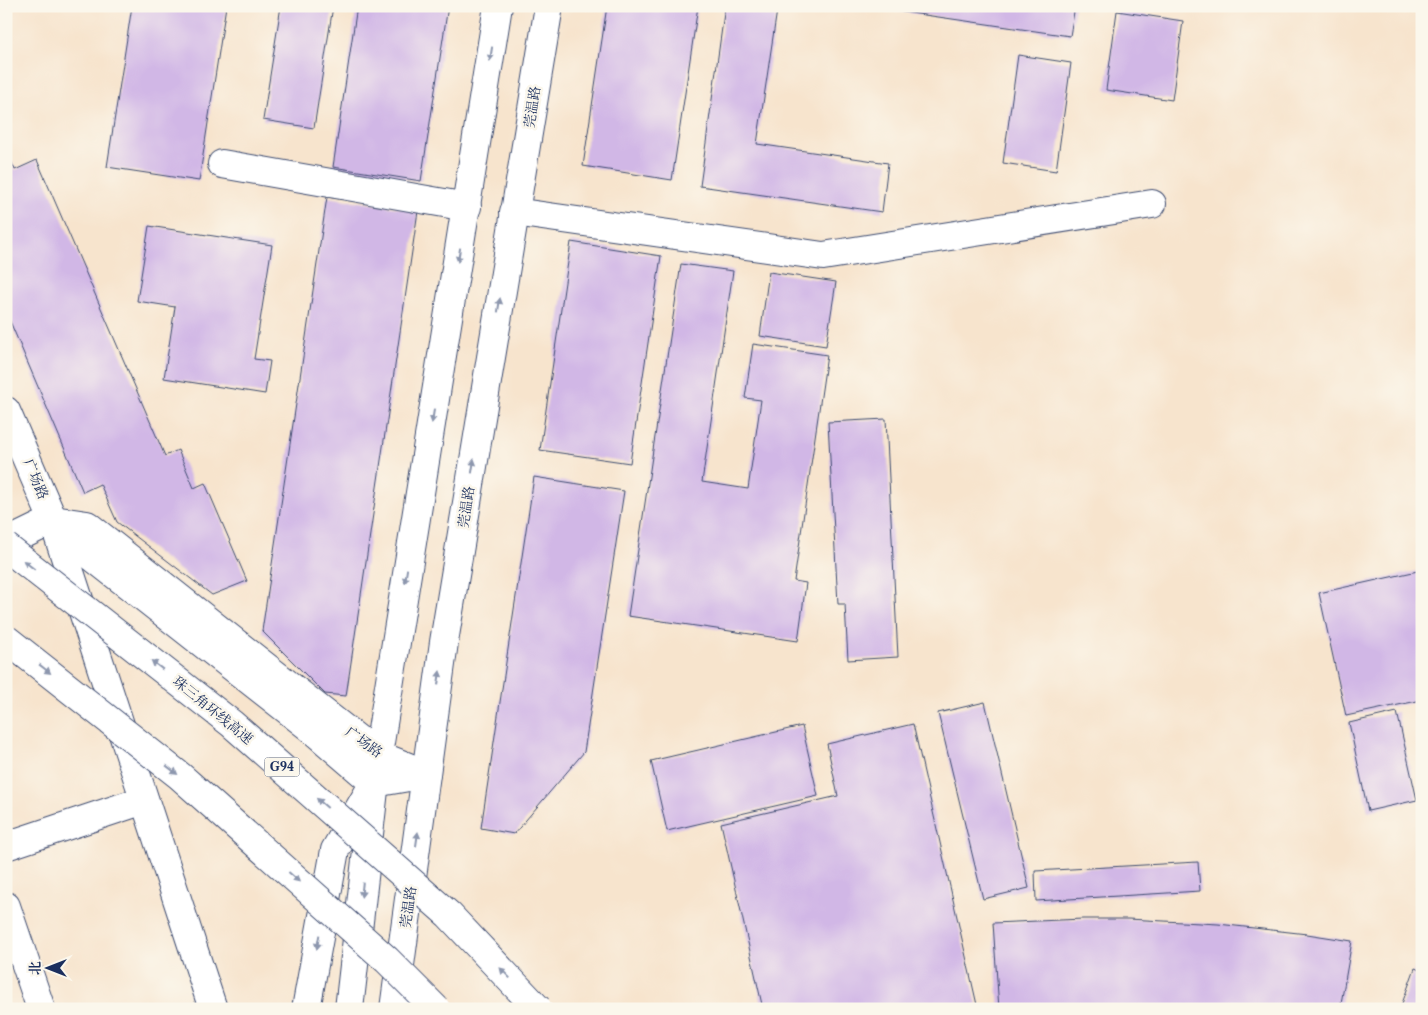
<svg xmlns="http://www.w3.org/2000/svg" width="1428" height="1015" font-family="'Libre Caslon Text','Noto Serif SC',serif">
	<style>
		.building { fill: #d1b7e6 }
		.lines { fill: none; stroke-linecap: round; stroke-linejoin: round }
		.minor-casing { stroke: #3c4a6f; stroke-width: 30 }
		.major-casing { stroke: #3c4a6f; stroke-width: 30 }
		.minor { stroke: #fff; stroke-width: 28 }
		.major { stroke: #fff; stroke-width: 28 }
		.highway-bridge-casing { stroke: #3c4a6f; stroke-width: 30; stroke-linecap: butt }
		.highway-bridge { stroke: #fff; stroke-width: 28 }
		.oneway { fill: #8d97ae }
		.labels { text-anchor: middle; stroke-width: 5; stroke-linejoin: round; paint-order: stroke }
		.shield { fill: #fbf7ec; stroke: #5e6b89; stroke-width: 1 }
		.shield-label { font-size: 12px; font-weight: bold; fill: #1b2f5e }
		.street-label { font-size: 14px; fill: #1b2f5e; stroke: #fbf7ec }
	</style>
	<rect width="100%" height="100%" fill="#fbf7ec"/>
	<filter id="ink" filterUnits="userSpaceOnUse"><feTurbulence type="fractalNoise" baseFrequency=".02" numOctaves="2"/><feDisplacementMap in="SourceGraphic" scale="10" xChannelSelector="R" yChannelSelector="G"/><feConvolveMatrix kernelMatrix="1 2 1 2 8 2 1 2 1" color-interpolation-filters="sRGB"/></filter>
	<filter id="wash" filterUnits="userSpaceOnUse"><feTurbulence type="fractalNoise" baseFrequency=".0096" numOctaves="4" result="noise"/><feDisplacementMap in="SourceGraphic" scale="20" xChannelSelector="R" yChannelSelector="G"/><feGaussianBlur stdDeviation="1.12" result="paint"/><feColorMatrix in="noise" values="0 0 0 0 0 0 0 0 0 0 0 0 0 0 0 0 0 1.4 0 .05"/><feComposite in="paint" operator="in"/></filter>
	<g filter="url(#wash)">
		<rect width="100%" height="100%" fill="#f7e4cd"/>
		<g id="blocks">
			<g class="building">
				<path d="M132 6H226L199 181 107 167Z"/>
				<path d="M281 6H333L314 128 263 120Z"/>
				<path d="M357 6H448L421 181 333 167Z"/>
				<path d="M607 6H698L672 180 583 166Z"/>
				<path d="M725 6H753L777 10 757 144 888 163 882 212 700 186Z"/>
				<path d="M869 6H1075L1070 36 869 7Z"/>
				<path d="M1117 11 1183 21 1172 100 1106 90Z"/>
				<path d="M1018 55 1071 63 1056 171 1003 163Z"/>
				<path d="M6 150 15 170 37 160 165 456 178 450 194 488 205 483 247 581 212 595 117 522 100 484 83 492 6 312Z"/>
				<path d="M327 197 418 211 346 696 325 694 262 631Z"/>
				<path d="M149 226 272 245 254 359 270 361 265 394 164 378 175 307 137 301Z"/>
				<path d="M571 242 661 256 630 463 540 450Z"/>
				<path d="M681 264 733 271 702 482 748 489 761 400 745 398 753 344 827 355 794 581 806 583 798 641 628 616Z"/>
				<path d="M769 272 836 282 826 346 760 336Z"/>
				<path d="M886 419 898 657 848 660 845 604H838L828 422Z"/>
				<path d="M534 477 624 491 584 752 514 834 481 828Z"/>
				<path d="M1422 570V700L1346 716 1319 593Z"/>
				<path d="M985 702 1029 888 983 899 938 713Z"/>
				<path d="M1397 712 1417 800 1368 811 1349 723Z"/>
				<path d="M913 724 977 1005 959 1009H763L721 823 838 796 827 744Z"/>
				<path d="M802 726 818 796 667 831 651 761Z"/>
				<path d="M1198 862 1200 891 1036 901 1035 871Z"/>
				<path d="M1083 919H1128L1218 924 1307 934 1352 941 1340 1009H999L993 923Z"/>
				<path d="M1415 968 1422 971V1009H1400Z"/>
			</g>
		</g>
	</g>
	<g filter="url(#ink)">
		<use href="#blocks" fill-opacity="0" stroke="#3c4a6f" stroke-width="1"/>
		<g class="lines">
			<g class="minor-casing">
				<g id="minor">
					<path d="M222 164 467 207"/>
					<path d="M514 212 823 256 1152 204"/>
					<path d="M6 411 53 520 213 1009"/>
					<path d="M53 520 87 525 318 708 378 755 426 774 374 783 309 727 76 544Z"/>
					<path d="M6 543 53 520"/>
					<path d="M6 846 144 800"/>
					<path d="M6 906 41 1009"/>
					<path d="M306 1009 335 850 374 783"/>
				</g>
			</g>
			<g class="major-casing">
				<g id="major">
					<path d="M349 1009 378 755 498 6"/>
					<path d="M394 1009 444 642 549 6"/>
				</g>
			</g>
			<use href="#minor" class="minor"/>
			<use href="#major" class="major"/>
			<g class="highway-bridge-casing">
				<g id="highway-bridge">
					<path d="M6 547 232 724 449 915 538 1009"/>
					<path d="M6 639 180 776 387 960 436 1009"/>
				</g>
			</g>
			<use href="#highway-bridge" class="highway-bridge"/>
		</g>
		<defs><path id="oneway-solid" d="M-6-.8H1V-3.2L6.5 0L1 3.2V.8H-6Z" transform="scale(1.25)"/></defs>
		<g class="oneway">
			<use href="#oneway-solid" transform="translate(491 54) rotate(99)"/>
			<use href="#oneway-solid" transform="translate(459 255) rotate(99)"/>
			<use href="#oneway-solid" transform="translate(499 305) rotate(-81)"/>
			<use href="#oneway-solid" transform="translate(433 416) rotate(99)"/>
			<use href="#oneway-solid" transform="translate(473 466) rotate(-81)"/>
			<use href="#oneway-solid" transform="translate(29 565) rotate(-142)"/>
			<use href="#oneway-solid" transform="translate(406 576) rotate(99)"/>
			<use href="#oneway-solid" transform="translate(157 665) rotate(-142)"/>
			<use href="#oneway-solid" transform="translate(45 669) rotate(38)"/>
			<use href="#oneway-solid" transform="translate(439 678) rotate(-82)"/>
			<use href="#oneway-solid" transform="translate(172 770) rotate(38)"/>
			<use href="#oneway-solid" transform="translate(322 803) rotate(-139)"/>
			<use href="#oneway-solid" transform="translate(417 839) rotate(-82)"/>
			<use href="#oneway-solid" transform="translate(294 877) rotate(42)"/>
			<use href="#oneway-solid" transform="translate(362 890) rotate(96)"/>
			<use href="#oneway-solid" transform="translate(318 942) rotate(100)"/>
			<use href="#oneway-solid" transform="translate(505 973) rotate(-134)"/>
		</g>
	</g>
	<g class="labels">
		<rect class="shield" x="264.5" y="757.5" width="35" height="19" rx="4"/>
		<g class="shield-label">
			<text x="282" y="771">G94</text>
		</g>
		<g class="street-label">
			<text transform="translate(532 107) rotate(-81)" y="5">莞温路</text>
			<text transform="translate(36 479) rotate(67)" y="5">广场路</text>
			<text transform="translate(466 507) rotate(-81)" y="5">莞温路</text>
			<text transform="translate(213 710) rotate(39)" y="5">珠三角环线高速</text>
			<text transform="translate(364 742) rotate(35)" y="5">广场路</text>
			<text transform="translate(408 907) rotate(-82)" y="5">莞温路</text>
		</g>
	</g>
	<rect width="1428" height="1015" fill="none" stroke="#fbf7ec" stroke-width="25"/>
	<g transform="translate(48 968) rotate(270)" stroke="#fbf7ec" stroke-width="4" paint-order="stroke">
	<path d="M0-4L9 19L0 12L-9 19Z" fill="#1b2f5e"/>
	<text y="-8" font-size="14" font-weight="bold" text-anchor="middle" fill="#1b2f5e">北</text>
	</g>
</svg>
